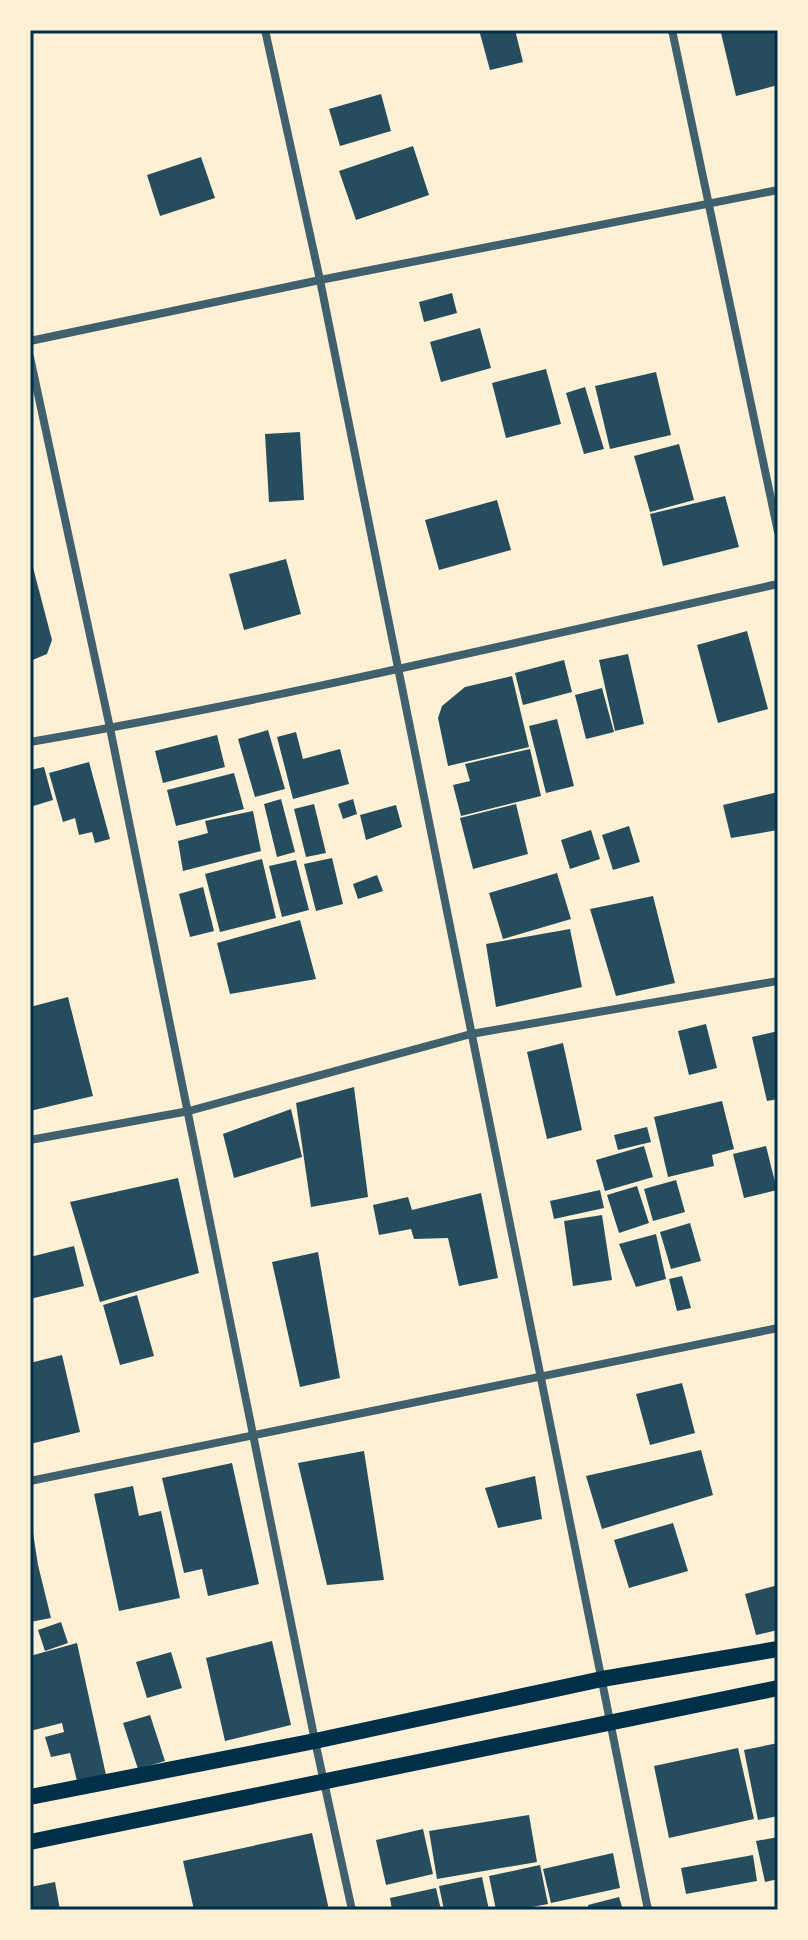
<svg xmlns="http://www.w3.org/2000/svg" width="808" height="1940" font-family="'Source Sans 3',sans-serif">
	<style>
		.building { fill: #264d5e }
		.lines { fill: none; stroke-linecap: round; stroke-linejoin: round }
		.minor { stroke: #3f606c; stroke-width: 8 }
		.secondary { stroke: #003049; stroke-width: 16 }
		.neatline { fill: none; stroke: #003049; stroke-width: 3 }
	</style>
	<rect width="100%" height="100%" fill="#fdf0d5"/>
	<g class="building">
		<path d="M479 30H515L523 62 490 70Z"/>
		<path d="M734 30H778V85L736 96 721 33Z"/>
		<path d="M381 94 391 131 340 146 329 109Z"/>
		<path d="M413 146 429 195 356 220 339 171Z"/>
		<path d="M201 157 215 198 160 216 147 175Z"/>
		<path d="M452 293 457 313 424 322 419 302Z"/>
		<path d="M480 328 491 368 441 382 430 342Z"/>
		<path d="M546 369 561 424 506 438 492 383Z"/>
		<path d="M656 372 671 435 610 449 595 386Z"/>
		<path d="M585 387 604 449 584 454 566 393Z"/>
		<path d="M300 432 304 500 269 502 265 434Z"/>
		<path d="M679 444 694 500 650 512 634 456Z"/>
		<path d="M725 496 739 547 663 566 650 514Z"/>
		<path d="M497 500 511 550 439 570 425 520Z"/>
		<path d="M30 556 52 640 47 654 30 661Z"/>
		<path d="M286 559 301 614 244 630 229 574Z"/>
		<path d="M747 631 768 709 718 723 697 645Z"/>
		<path d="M628 654 644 724 615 731 599 660Z"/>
		<path d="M564 660 572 692 523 705 515 673Z"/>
		<path d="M512 676 529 747 448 766 438 718 442 706 465 687Z"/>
		<path d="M602 688 614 732 586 739 575 695Z"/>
		<path d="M557 719 574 786 546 793 529 726Z"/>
		<path d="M268 730 285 789 255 797 238 739Z"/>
		<path d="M296 732 303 759 340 749 349 784 293 799 277 737Z"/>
		<path d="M217 735 225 767 163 783 155 751Z"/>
		<path d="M530 749 541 796 461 816 453 785 470 781 465 764Z"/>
		<path d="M89 762 110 839 95 843 92 832 79 835 75 818 63 822 49 773Z"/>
		<path d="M44 767 53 800 30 807V770Z"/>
		<path d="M234 773 244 809 176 826 167 790Z"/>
		<path d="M778 792V830L731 838 723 805Z"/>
		<path d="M281 799 295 852 277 857 264 804Z"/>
		<path d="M353 799 357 814 343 819 338 804Z"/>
		<path d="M314 804 326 853 306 857 294 809Z"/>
		<path d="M516 804 528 854 473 869 460 818Z"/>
		<path d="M396 805 402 827 366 840 360 815Z"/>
		<path d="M253 811 261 851 183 871 178 841 208 833 205 821Z"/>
		<path d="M629 826 640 862 613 870 602 835Z"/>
		<path d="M591 830 600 859 570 869 561 840Z"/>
		<path d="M332 858 343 904 316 911 304 864Z"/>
		<path d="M262 859 276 918 220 932 205 874Z"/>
		<path d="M296 860 309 910 282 917 269 866Z"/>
		<path d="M557 873 571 919 503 939 489 893Z"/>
		<path d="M377 875 383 891 358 899 353 884Z"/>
		<path d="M203 887 214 931 190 937 179 894Z"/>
		<path d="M653 896 675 983 616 996 590 909Z"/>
		<path d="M300 920 316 979 230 994 217 943Z"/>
		<path d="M570 929 582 987 496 1007 486 944Z"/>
		<path d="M68 997 93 1096 30 1111V1007Z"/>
		<path d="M706 1024 717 1068 689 1075 678 1031Z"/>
		<path d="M778 1031V1099L767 1101 752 1037Z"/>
		<path d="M563 1043 582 1130 547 1139 527 1052Z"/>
		<path d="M354 1087 368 1197 311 1207 296 1103Z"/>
		<path d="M722 1101 734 1149 712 1155 714 1166 668 1177 654 1117Z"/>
		<path d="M291 1109 302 1157 234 1178 223 1134Z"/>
		<path d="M647 1127 651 1142 618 1150 614 1135Z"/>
		<path d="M644 1146 653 1177 605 1191 596 1160Z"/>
		<path d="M766 1146 777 1190 744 1198 733 1154Z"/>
		<path d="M178 1178 199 1273 100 1302 70 1202Z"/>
		<path d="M676 1180 685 1212 653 1221 644 1189Z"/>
		<path d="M637 1186 649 1223 619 1233 607 1195Z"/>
		<path d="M600 1190 604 1208 554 1219 550 1201Z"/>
		<path d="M481 1193 498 1278 459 1286 448 1238 414 1239 411 1229 379 1235 373 1205 408 1197 412 1210Z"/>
		<path d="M602 1215 612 1280 573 1286 564 1221Z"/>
		<path d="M690 1223 701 1261 671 1269 660 1232Z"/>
		<path d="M656 1234 666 1279 636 1287 619 1244Z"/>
		<path d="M74 1246 84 1286 30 1299V1257Z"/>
		<path d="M318 1252 340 1378 300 1387 272 1262Z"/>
		<path d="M682 1276 691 1308 677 1311 669 1279Z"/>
		<path d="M137 1295 154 1356 120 1365 103 1305Z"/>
		<path d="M62 1355 80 1432 30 1444V1363Z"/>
		<path d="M682 1383 695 1433 650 1445 636 1394Z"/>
		<path d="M701 1450 713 1495 602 1529 586 1476Z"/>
		<path d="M364 1451 384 1580 327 1585 298 1463Z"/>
		<path d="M232 1463 259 1584 208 1596 202 1569 184 1573 162 1478Z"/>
		<path d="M535 1476 542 1519 498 1528 485 1488Z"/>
		<path d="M133 1486 139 1516 161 1511 180 1598 119 1611 94 1494Z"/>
		<path d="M30 1513 38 1565 51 1618 30 1622Z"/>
		<path d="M673 1523 688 1571 629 1588 614 1540Z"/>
		<path d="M778 1585V1630L756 1635 745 1594Z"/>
		<path d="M61 1622 68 1643 45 1651 38 1630Z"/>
		<path d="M272 1641 291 1725 225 1741 206 1658Z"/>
		<path d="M77 1643 106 1775 78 1785 70 1753 51 1757 45 1737 64 1732 62 1723 30 1731V1656Z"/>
		<path d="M171 1652 182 1688 147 1698 136 1662Z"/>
		<path d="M150 1715 165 1761 138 1769 123 1723Z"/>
		<path d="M778 1743V1816L758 1820 744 1750Z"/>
		<path d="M738 1748 754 1819 669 1838 654 1766Z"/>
		<path d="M529 1815 537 1862 437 1879 429 1831Z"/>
		<path d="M423 1829 433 1874 386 1885 376 1840Z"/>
		<path d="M312 1833 329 1910H194L183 1861Z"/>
		<path d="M778 1837V1879L765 1882 756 1841Z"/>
		<path d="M613 1853 620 1888 551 1903 543 1869Z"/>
		<path d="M753 1855 757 1881 686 1894 681 1868Z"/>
		<path d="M540 1865 548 1904 516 1910H496L489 1876Z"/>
		<path d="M482 1877 489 1910H444L439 1886Z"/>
		<path d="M55 1882 60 1910H30V1887Z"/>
		<path d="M436 1888 441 1910H392L390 1898Z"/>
		<path d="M619 1897 623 1910H589L588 1905Z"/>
	</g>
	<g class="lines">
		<g class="minor">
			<path d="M265 30 320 280 648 1910"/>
			<path d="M672 30 778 532"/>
			<path d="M30 341 320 280 778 190"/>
			<path d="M30 357 110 728 315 1741 352 1910"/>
			<path d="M30 742C281 699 529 639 778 584"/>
			<path d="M30 1140 189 1111 471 1034 778 981"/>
			<path d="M30 1481 778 1328"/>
		</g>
		<g class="secondary">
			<path d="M30 1797 315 1741 602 1679 778 1649"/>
			<path d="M30 1842 778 1688"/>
		</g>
	</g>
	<rect width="808" height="1940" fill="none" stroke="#fdf0d5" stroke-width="64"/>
	<rect x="32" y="32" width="744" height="1876" class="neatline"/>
</svg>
